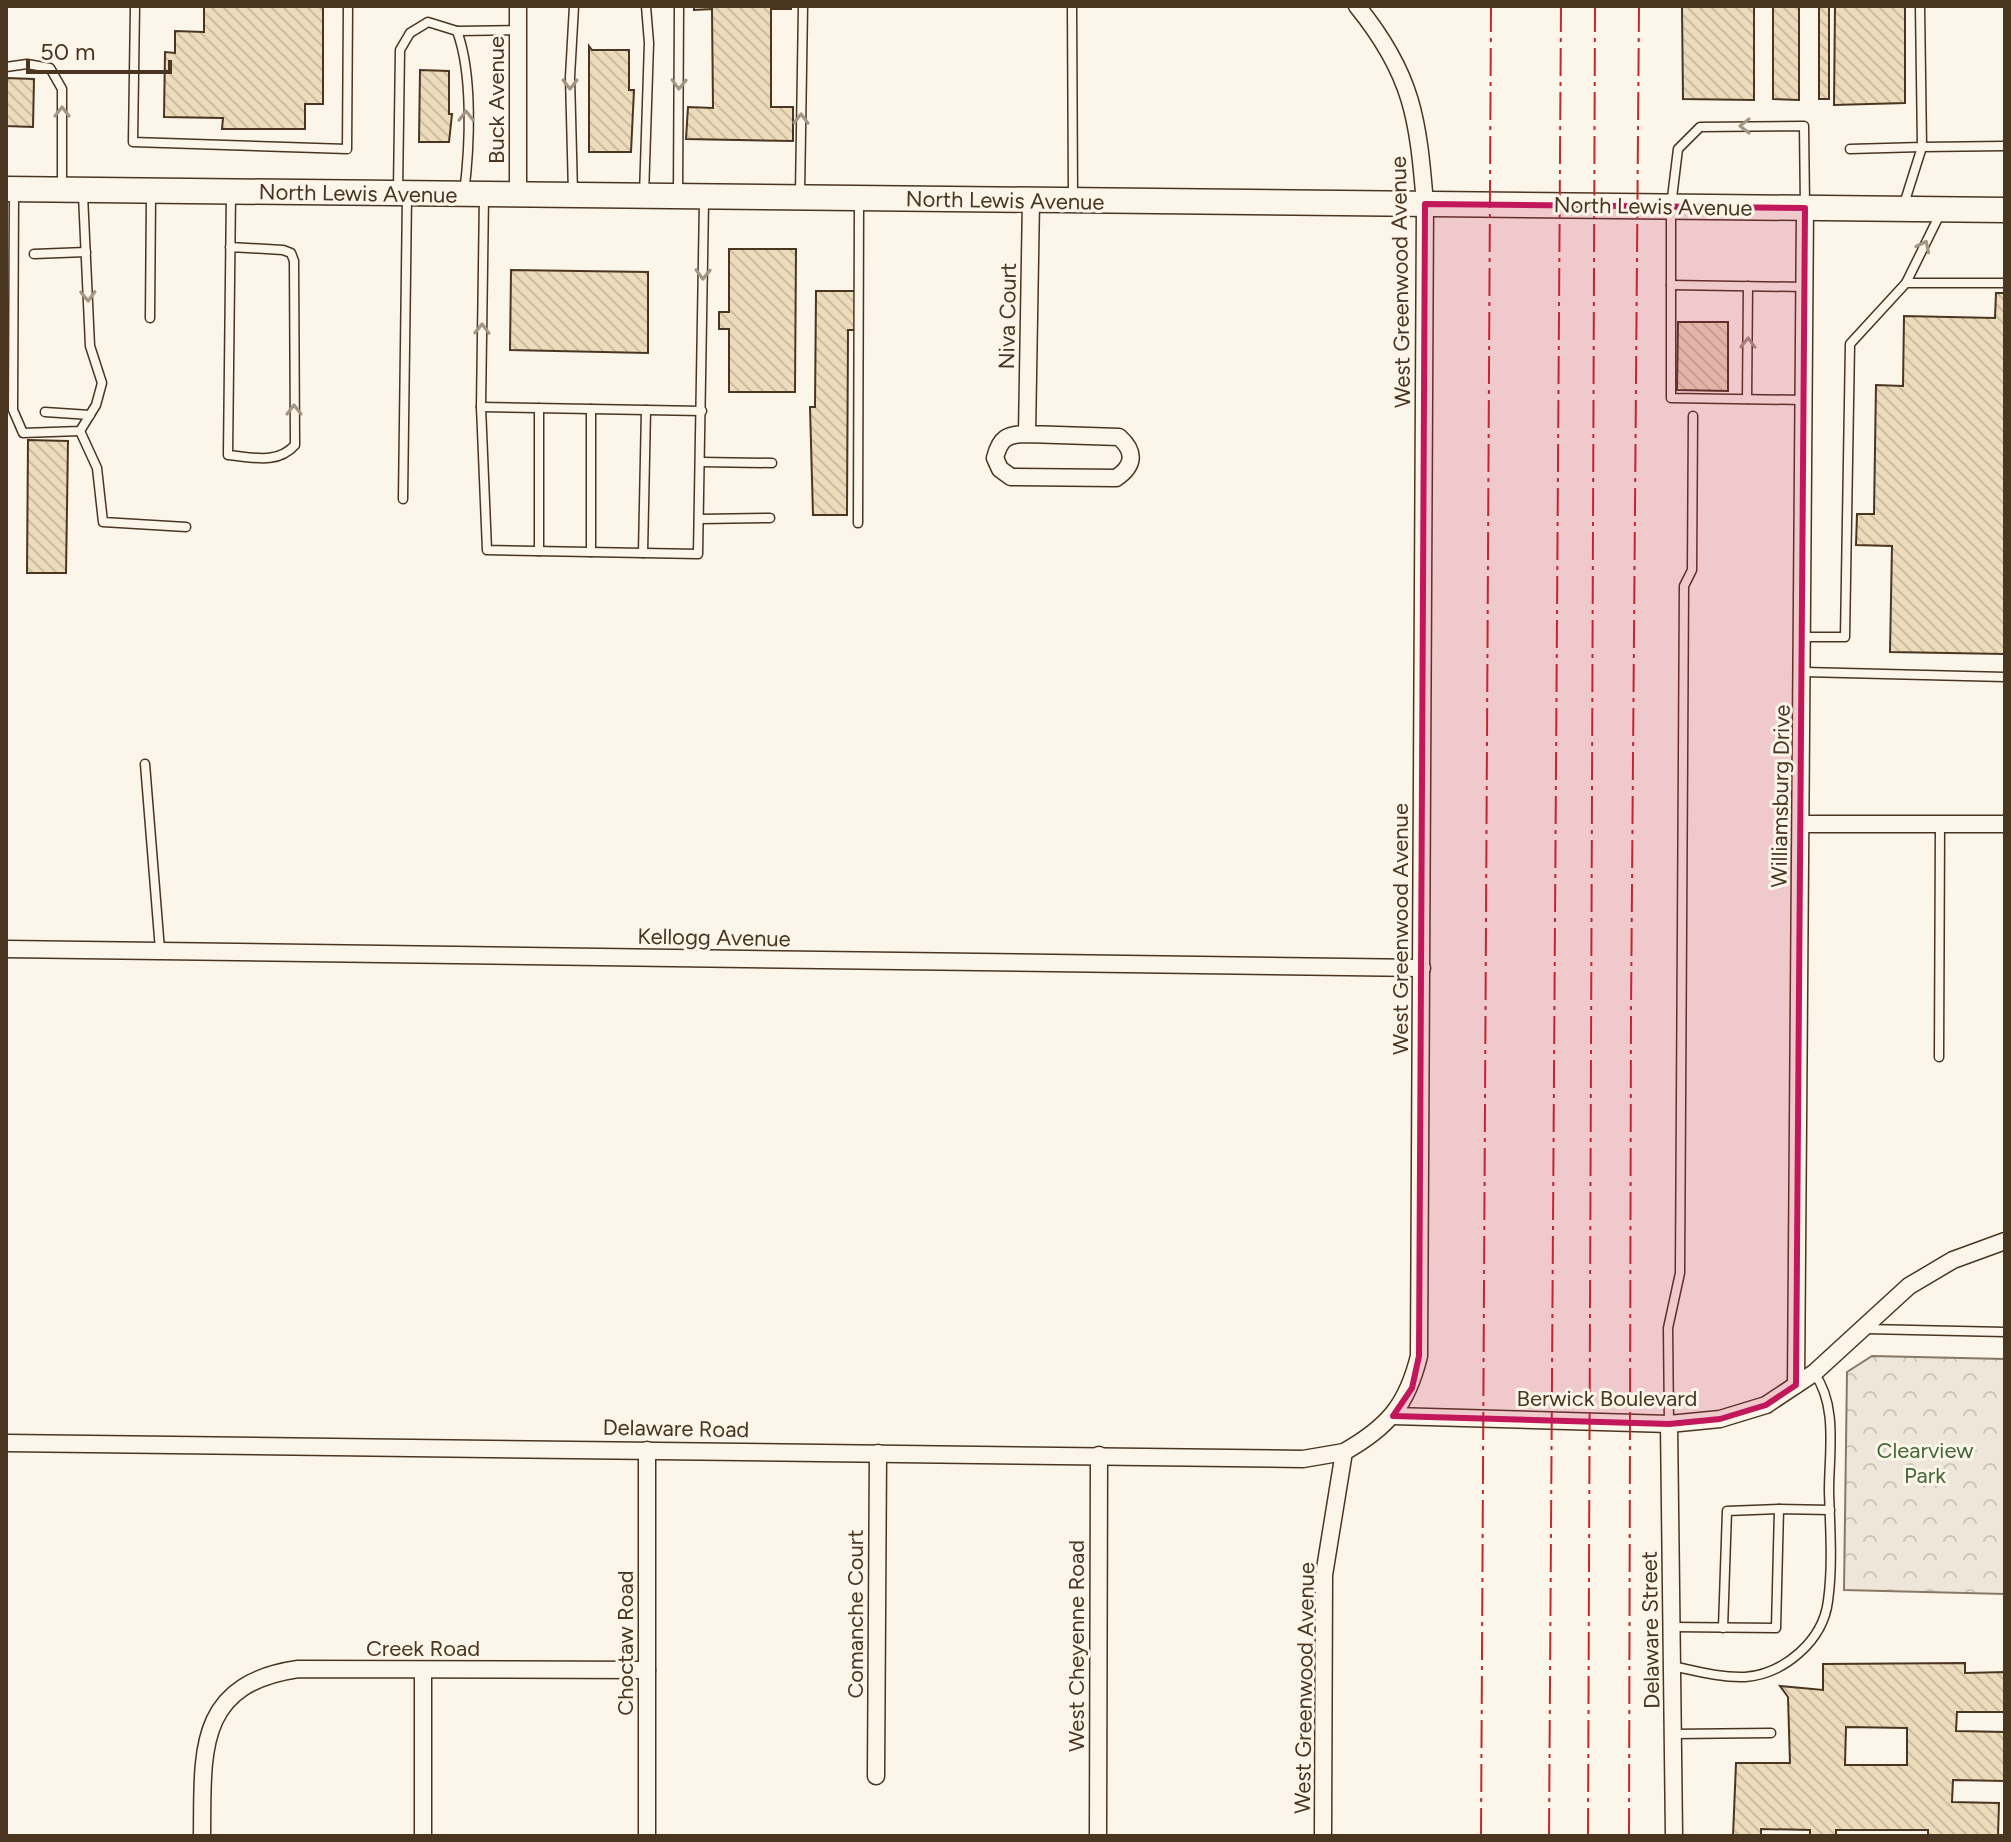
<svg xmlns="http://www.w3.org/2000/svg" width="2011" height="1842" font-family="Figtree,sans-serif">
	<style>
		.park { fill: url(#park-crowns); stroke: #887966; stroke-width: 2 }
		.building { fill: url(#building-back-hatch); stroke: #4a3520; stroke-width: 2; fill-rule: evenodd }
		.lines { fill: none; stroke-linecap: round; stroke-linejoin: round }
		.service-casing { stroke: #4a3520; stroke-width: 11 }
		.minor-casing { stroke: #4a3520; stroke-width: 19 }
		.secondary-casing { stroke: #4a3520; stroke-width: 27 }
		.service { stroke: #fbf6e9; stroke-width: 8 }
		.minor { stroke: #fbf6e9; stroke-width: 16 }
		.secondary { stroke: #fbf6e9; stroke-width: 24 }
		.power { stroke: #c62828; stroke-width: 2; stroke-dasharray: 28 6 4 6; stroke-linecap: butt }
		.oneway { stroke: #a29684 }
		.marked { fill: #c2185b; fill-opacity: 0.2; stroke: #c2185b; stroke-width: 6; stroke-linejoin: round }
		.labels { text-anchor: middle; stroke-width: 6; stroke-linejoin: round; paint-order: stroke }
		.street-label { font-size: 22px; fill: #4a3520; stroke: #fbf6e9 }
		.park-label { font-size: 22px; fill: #436837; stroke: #fbf6e9 }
	</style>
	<defs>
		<pattern id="park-crowns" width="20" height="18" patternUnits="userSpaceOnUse" patternTransform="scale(2)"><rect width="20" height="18" fill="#ede6d9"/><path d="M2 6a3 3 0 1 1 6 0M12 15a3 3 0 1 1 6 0" fill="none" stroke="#cdc6ba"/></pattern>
		<pattern id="building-back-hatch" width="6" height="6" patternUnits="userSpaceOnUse" patternTransform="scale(2)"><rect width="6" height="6" fill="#ecdcbc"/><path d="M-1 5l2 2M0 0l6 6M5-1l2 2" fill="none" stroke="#ccbda1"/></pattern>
	</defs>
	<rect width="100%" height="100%" fill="#fbf6e9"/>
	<path class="park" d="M1872 1356 2005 1359V1594L1844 1590 1847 1372Z"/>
	<g class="building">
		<path d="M204 6H323V104H305V129H222L223 118 164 117 165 52 175 53V31L204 32Z"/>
		<path d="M694 6H791V9H771V107H793V141L686 139 688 107 713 108 712 9 694 10Z"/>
		<path d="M1682 6H1754V100L1683 99Z"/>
		<path d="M1773 6H1799V100L1773 99Z"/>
		<rect x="1819" y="6" width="10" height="93"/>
		<path d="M1835 6H1905V103L1834 105Z"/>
		<path d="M589 46 592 50H629V90H634L631 152H589Z"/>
		<path d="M420 70 449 71V114H452L449 142H419Z"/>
		<path d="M6 78 34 79 33 127 6 126Z"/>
		<path d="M729 249H796L795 392H729V329H719V312H729Z"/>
		<path d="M511 270 648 272V353L510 350Z"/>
		<path d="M816 291H855V330H848L847 515H813L810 407H815Z"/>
		<path d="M1996 293H2005V654L1890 652 1892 546 1856 545 1857 514H1874L1876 385 1903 386 1904 316 1995 318Z"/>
		<path d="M1678 322H1728V391L1677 390Z"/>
		<path d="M28 440 68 441 66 573H27Z"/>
		<path d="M1965 1663V1673L2005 1672V1712H1957L1956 1731 2005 1732V1781L1953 1780 1952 1802 1999 1803 1998 1836H1928V1830H1836V1836H1810V1830L1761 1829V1836H1733L1736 1763H1790L1788 1697 1780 1686 1823 1690V1664ZM1846 1727 1907 1728V1765H1845Z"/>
	</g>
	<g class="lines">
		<g class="service-casing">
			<g id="service">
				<path d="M135 6 133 142 347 149 348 6"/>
				<path d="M1072 6 1073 199"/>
				<path d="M457 31 518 30"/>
				<path d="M6 67 27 64 50 68 62 89V189"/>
				<path d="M1850 149 1922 147 1920 6"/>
				<path d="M398 190 400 50 410 33 428 22 457 31C473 74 470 147 464 193"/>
				<path d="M573 193 570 77 574 6"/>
				<path d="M678 193 679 6"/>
				<path d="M800 193 803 6"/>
				<path d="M14 194 13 410 23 433 80 431 96 405 102 383 90 346 83 195"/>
				<path d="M644 195 649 43 646 6"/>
				<path d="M484 196 481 407 487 550 698 554 704 201"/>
				<path d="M1904 204 1922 147 2005 146"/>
				<path d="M230 247 283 250 291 253 294 261 295 445C277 465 252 457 228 455L231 193"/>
				<path d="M34 254 86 252"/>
				<path d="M1906 283 1941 212"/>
				<path d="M1671 285 1804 287"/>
				<path d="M150 318 151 195"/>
				<path d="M1747 399 1748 286"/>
				<path d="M1804 400 1671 398V206L1678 149 1700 127 1804 126 1805 207"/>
				<path d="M481 407 702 411"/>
				<path d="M539 408V551"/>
				<path d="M45 412 90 415"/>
				<path d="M80 431 97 468 103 522 186 527"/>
				<path d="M701 462 772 463"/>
				<path d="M403 499 407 196"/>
				<path d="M700 519 770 518"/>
				<path d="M858 523 859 203"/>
				<path d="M591 552V409"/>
				<path d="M643 553 646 410"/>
				<path d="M1804 637H1845L1850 344 1906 283H2005"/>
				<path d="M1804 672 2005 677"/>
				<path d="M145 764 160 950"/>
				<path d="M1939 1057 1940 825"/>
				<path d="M1866 1329 2005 1332"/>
				<path d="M1669 1424 1668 1328 1680 1273 1684 586 1692 570 1693 416"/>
				<path d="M1672 1627 1776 1628 1779 1509 1830 1510"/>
				<path d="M1723 1628 1727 1511 1779 1509"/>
				<path d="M1672 1666C1696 1671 1721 1678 1745 1677 1784 1674 1823 1641 1828 1601 1833 1565 1830 1527 1829 1491 1829 1453 1838 1405 1814 1373"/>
				<path d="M1673 1734 1771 1733"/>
			</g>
		</g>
		<g class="minor-casing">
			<g id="minor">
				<path d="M518 6V194"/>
				<path d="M1027 434C1007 434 1000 438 995 458L1000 469 1011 477 1116 478C1134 466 1136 452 1119 437L1027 434 1031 200"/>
				<path d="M1802 824H2005"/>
				<path d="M6 949 1422 968"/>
				<path d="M1796 1385 1805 208"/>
				<path d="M1393 1416 1669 1424 1720 1419 1766 1405 1814 1373 1909 1286 1953 1260 2005 1241"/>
				<path d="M1669 1424 1674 1836"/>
				<path d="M6 1443 1303 1459 1344 1452"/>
				<path d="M647 1450V1836"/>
				<path d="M423 1670V1836"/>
				<path d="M876 1776 878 1453"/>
				<path d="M202 1836C203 1753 195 1684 298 1669L647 1670"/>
				<path d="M1098 1836 1099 1455"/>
				<path d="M1323 1836 1324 1575 1344 1452C1388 1427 1407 1405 1419 1356L1425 204C1418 119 1413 75 1357 6"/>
			</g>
		</g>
		<g class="secondary-casing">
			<path id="secondary" d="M6 189 2005 210"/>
		</g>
		<use href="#service" class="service"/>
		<use href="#minor" class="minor"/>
		<use href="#secondary" class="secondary"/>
		<g class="power">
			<path d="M1481 1836 1491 6"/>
			<path d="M1549 1836 1561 6"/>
			<path d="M1588 1836 1595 6"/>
			<path d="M1629 1836 1631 1012 1639 6"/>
		</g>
	</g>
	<defs><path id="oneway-chevron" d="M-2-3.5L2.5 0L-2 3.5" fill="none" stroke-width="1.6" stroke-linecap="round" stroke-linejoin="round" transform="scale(2)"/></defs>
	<g class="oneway">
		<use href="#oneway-chevron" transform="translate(570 84) rotate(90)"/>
		<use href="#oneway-chevron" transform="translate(679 84) rotate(91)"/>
		<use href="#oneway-chevron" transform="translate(62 112) rotate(-90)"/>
		<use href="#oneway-chevron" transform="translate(466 116) rotate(-91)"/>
		<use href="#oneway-chevron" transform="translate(801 119) rotate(-89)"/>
		<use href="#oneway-chevron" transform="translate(1745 126) rotate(180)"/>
		<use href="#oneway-chevron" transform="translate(1924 246) rotate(-64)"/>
		<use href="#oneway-chevron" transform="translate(703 274) rotate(91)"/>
		<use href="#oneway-chevron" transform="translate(88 296) rotate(88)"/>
		<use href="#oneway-chevron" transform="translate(482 329) rotate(-89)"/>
		<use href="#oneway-chevron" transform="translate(1748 343) rotate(-89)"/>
		<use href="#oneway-chevron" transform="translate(294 410) rotate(-90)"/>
	</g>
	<path class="marked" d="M1425 204 1805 208 1796 1385 1766 1405 1720 1419 1669 1424 1393 1416 1412 1388 1419 1356Z"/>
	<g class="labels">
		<g class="street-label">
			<text transform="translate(496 100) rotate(-90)" y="8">Buck Avenue</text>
			<text transform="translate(358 193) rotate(1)" y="8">North Lewis Avenue</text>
			<text transform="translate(1005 200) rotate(1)" y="8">North Lewis Avenue</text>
			<text transform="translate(1653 206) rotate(1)" y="8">North Lewis Avenue</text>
			<text transform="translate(1400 282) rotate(-91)" y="8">West Greenwood Avenue</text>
			<text transform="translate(1007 316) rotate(-89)" y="8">Niva Court</text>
			<text transform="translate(1780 796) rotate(-89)" y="8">Williamsburg Drive</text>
			<text transform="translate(1400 929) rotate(-90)" y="8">West Greenwood Avenue</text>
			<text transform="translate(714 937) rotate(1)" y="8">Kellogg Avenue</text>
			<text x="1607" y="1406">Berwick Boulevard</text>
			<text transform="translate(676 1428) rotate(1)" y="8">Delaware Road</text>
			<text transform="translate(855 1614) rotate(-90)" y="8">Comanche Court</text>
			<text transform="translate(1650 1630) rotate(-91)" y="8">Delaware Street</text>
			<text transform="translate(625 1643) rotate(-90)" y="8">Choctaw Road</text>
			<text transform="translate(1076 1646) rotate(-90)" y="8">West Cheyenne Road</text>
			<text x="423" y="1656">Creek Road</text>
			<text transform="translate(1304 1688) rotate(-89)" y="8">West Greenwood Avenue</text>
		</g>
		<g class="park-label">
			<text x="1925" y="1458">Clearview<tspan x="1925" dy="25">Park</tspan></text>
		</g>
	</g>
	<rect width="2011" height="1842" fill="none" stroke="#4a3520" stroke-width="16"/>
	<path d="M28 60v12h142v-12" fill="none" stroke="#4a3520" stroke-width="4"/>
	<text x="40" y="60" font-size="24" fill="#4a3520" stroke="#fbf6e9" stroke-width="6" paint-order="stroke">50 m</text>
</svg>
